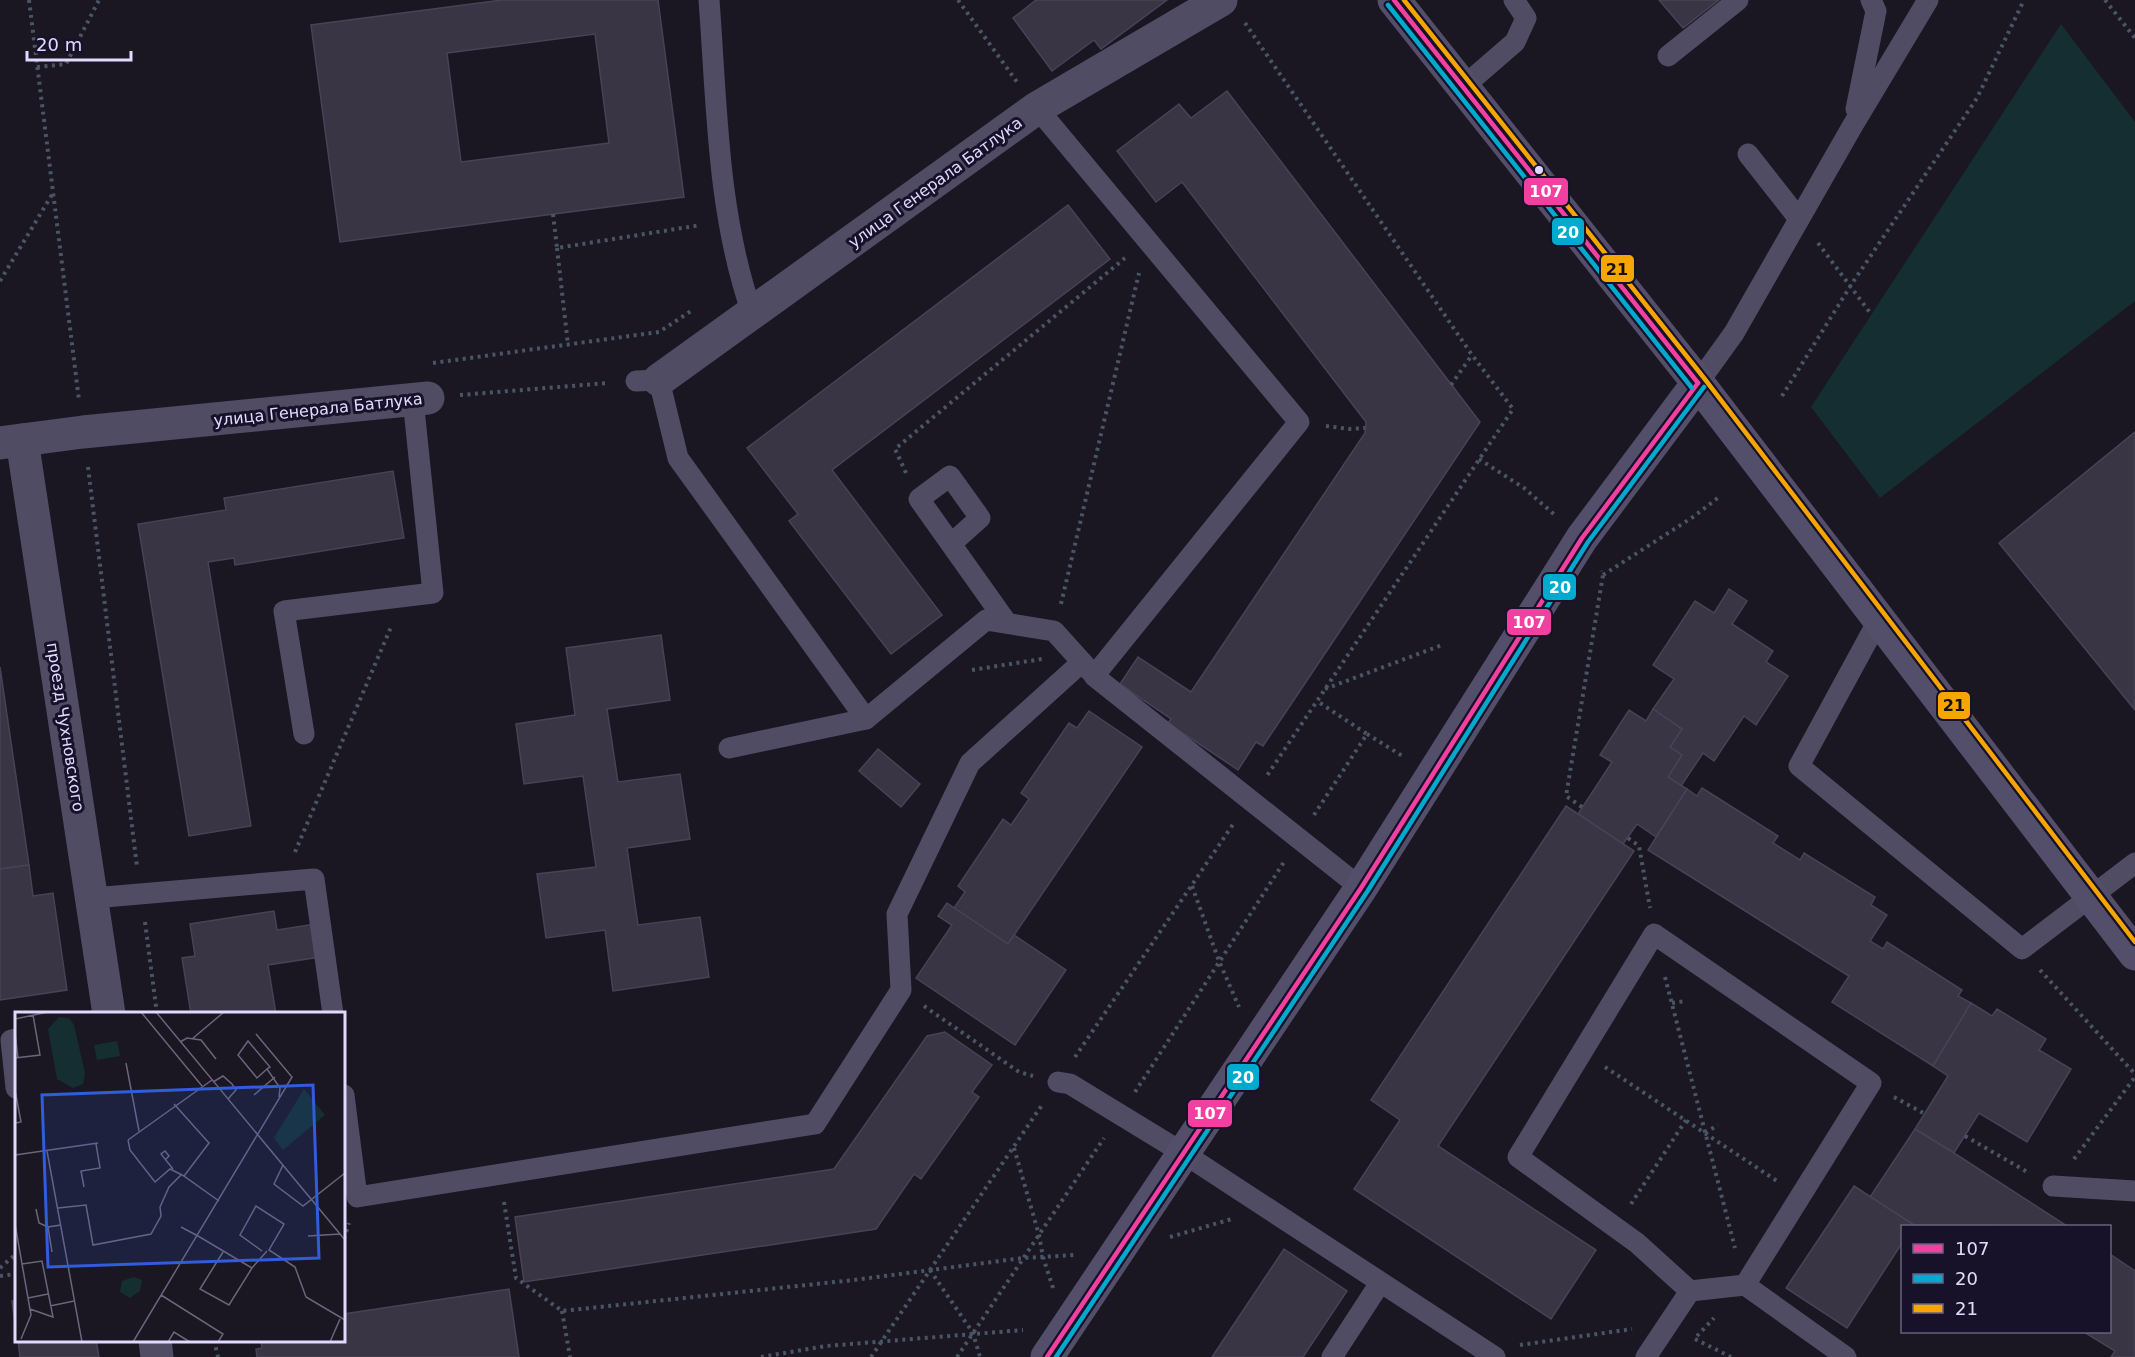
<svg xmlns="http://www.w3.org/2000/svg" width="2135" height="1357" font-family="'DejaVu Sans',sans-serif">
	<style>
		.green { fill: #152e31 }
		.building { fill: #393545; stroke: #484257; stroke-width: 1.5; fill-rule: evenodd }
		.lines { fill: none; stroke-linecap: round; stroke-linejoin: round }
		.path { stroke: #4a5564; stroke-width: 4; stroke-dasharray: 3 4.5; stroke-linecap: butt }
		.lane { stroke: #504c64; stroke-width: 21 }
		.street { stroke: #504c64; stroke-width: 33 }
		.secondary { stroke: #534f6a; stroke-width: 33 }
		.bus-1-casing { stroke: #171129; stroke-width: 9 }
		.bus-2-casing { stroke: #171129; stroke-width: 9 }
		.bus-3-casing { stroke: #171129; stroke-width: 9 }
		.bus-1 { stroke: #f240a1; stroke-width: 4.5 }
		.bus-2 { stroke: #00a9ce; stroke-width: 4.5 }
		.bus-3 { stroke: #f7a600; stroke-width: 4.5 }
		.bus-dot { fill: #e2dafe; stroke: #171129; stroke-width: 2 }
		.labels { text-anchor: middle; stroke-width: 6; stroke-linejoin: round; paint-order: stroke }
		.street-label { font-size: 16px; fill: #e2dafe; stroke: #171129 }
		.inset-road { fill: none; stroke: #6a657b; stroke-width: 1.5 }
		.view { fill: #315cdc; fill-opacity: 0.15; stroke: #315cdc; stroke-width: 3 }
		.inset-edge { fill: none; stroke: #e2dafe; stroke-width: 3 }
		.line-badge { stroke: #171129; stroke-width: 2 }
		.badge-label { font-size: 16px; text-anchor: middle; font-weight: bold; fill: #fff }
		.pale-badge-label { font-size: 16px; text-anchor: middle; font-weight: bold; fill: #111 }
	</style>
	<rect width="100%" height="100%" fill="#1a1723"/>
	<path class="green" d="M2061 24 2135 122V301L1880 498 1811 407Z"/>
	<g class="building">
		<path d="M502 0H658L684 197 340 242 311 25ZM595 34 609 143 461 162 447 53Z"/>
		<path d="M1036 0H1167L1101 49 1094 40 1052 71 1013 18Z"/>
		<path d="M1659 0H1719L1683 28Z"/>
		<path d="M1227 91 1480 422 1263 746 1256 742 1238 770 1168 723 1171 719 1120 684 1138 657 1191 692 1365 433 1366 422 1182 182 1156 202 1117 151 1179 104 1191 118Z"/>
		<path d="M1068 205 1110 259 832 470 942 615 891 654 789 521 798 514 747 448Z"/>
		<path d="M2135 432V710L1999 543Z"/>
		<path d="M393 471 404 538 235 565 234 558 208 562 251 826 189 836 138 524 226 510 224 498Z"/>
		<path d="M1729 589 1747 601 1732 624 1773 651 1766 662 1788 676 1756 725 1744 716 1714 761 1703 753 1681 786 1668 777 1682 755 1670 747 1682 729 1653 709 1674 679 1653 665 1695 601 1714 613Z"/>
		<path d="M661 635 670 700 607 709 618 782 680 774 690 839 627 848 638 925 700 917 709 977 613 991 605 930 546 938 537 874 596 867 583 776 524 784 516 724 575 715 566 648Z"/>
		<path d="M0 667 29 865 0 869Z"/>
		<path d="M1653 709 1682 729 1670 747 1682 755 1668 777 1687 789 1656 837 1637 824 1623 844 1578 814 1612 762 1600 755 1629 710 1646 721Z"/>
		<path d="M1089 711 1142 747 1008 944 954 908 965 892 958 886 1003 819 1011 825 1029 799 1021 793 1069 723 1077 728Z"/>
		<path d="M878 749 920 784 901 807 859 771Z"/>
		<path d="M1702 788 1778 836 1773 843 1800 860 1804 853 1875 897 1871 905 1887 915 1870 941 1883 949 1887 942 1962 990 1958 996 1971 1003 1933 1066 1832 1002 1849 976 1648 850 1687 789 1697 796Z"/>
		<path d="M1566 806 1634 851 1438 1146 1596 1250 1551 1319 1354 1189 1400 1120 1371 1100Z"/>
		<path d="M29 865 33 896 53 893 67 990 0 1000V869Z"/>
		<path d="M947 903 1008 944 1014 935 1066 970 1015 1045 916 978 952 925 938 916Z"/>
		<path d="M274 911 277 930 315 924 320 957 268 965 276 1014H191L182 958 195 956 190 924Z"/>
		<path d="M1971 1003 1992 1016 1997 1009 2046 1039 2039 1050 2071 1069 2027 1142 1979 1113 1954 1153 1915 1129 1948 1076 1933 1066Z"/>
		<path d="M945 1032 992 1065 972 1092 979 1097 921 1179 914 1174 876 1229 524 1282 515 1217 834 1169 927 1036Z"/>
		<path d="M1915 1129 1954 1153 2067 1226 1914 1225 1870 1197Z"/>
		<path d="M1854 1186 1914 1225 1902 1226V1243L1847 1328 1786 1288Z"/>
		<path d="M1284 1249 1347 1291 1303 1357H1212Z"/>
		<path d="M2110 1254 2135 1271V1357H2111L2115 1351 2084 1332H2110Z"/>
		<path d="M509 1289 519 1357H257L256 1349 262 1348 261 1340H344V1314Z"/>
		<path d="M12 1301H16V1331Z"/>
		<path d="M18 1340H96L99 1357H20Z"/>
	</g>
	<g class="lines">
		<g class="path">
			<path d="M29 0 79 400"/>
			<path d="M958 0 1017 82"/>
			<path d="M2105 0 2135 38"/>
			<path d="M1245 23 1472 355 1513 409 1266 777"/>
			<path d="M37 67 66 64 99 0"/>
			<path d="M553 214 557 248 701 225"/>
			<path d="M1818 243 1871 314"/>
			<path d="M557 248 568 345"/>
			<path d="M0 281 53 193"/>
			<path d="M433 363 659 332 691 311"/>
			<path d="M1451 385 1472 355"/>
			<path d="M460 395 608 383"/>
			<path d="M1782 396 1851 285 1977 98 2024 0"/>
			<path d="M1326 426 1349 429 1365 428"/>
			<path d="M1479 459 1524 488 1557 517"/>
			<path d="M88 467 137 867"/>
			<path d="M906 473 895 449 1125 258"/>
			<path d="M1603 575 1693 517 1719 497"/>
			<path d="M1061 604 1139 273"/>
			<path d="M972 670 1042 659"/>
			<path d="M1325 689 1442 645"/>
			<path d="M1367 734 1404 757"/>
			<path d="M1582 807 1566 796 1603 575 1601 571"/>
			<path d="M1314 815 1367 734 1317 701"/>
			<path d="M1628 838 1639 846 1650 908"/>
			<path d="M295 852 391 627"/>
			<path d="M1192 886 1219 961 1239 1007"/>
			<path d="M145 922 157 1014"/>
			<path d="M2040 970 2135 1074"/>
			<path d="M1665 977 1735 1248"/>
			<path d="M1672 1003 1685 1001"/>
			<path d="M924 1006 1019 1072 1033 1076"/>
			<path d="M1075 1057 1234 823"/>
			<path d="M1605 1067 1777 1181"/>
			<path d="M1135 1092 1284 862"/>
			<path d="M1894 1097 1925 1114"/>
			<path d="M1705 1133 1718 1125"/>
			<path d="M1965 1136 2029 1173"/>
			<path d="M1014 1148 1039 1235 1043 1257 1053 1288"/>
			<path d="M2074 1159 2135 1077"/>
			<path d="M504 1202 516 1278 562 1311 854 1280 1023 1258 1075 1255"/>
			<path d="M1631 1204 1686 1120"/>
			<path d="M1170 1237 1232 1219"/>
			<path d="M344 1239 349 1223"/>
			<path d="M0 1268 16 1254"/>
			<path d="M930 1270 973 1333 980 1357"/>
			<path d="M0 1276 16 1274"/>
			<path d="M562 1311 570 1357"/>
			<path d="M1697 1336 1714 1318"/>
			<path d="M1695 1339 1731 1357"/>
			<path d="M214 1340 218 1357"/>
			<path d="M1520 1345 1632 1329"/>
			<path d="M761 1357 826 1346 1023 1330"/>
			<path d="M871 1357 1042 1105"/>
			<path d="M957 1357 1104 1138"/>
		</g>
		<g class="lane">
			<path d="M709 0C717 105 717 213 752 313"/>
			<path d="M1668 56 1738 0"/>
			<path d="M1463 87 1515 42 1526 18 1514 0"/>
			<path d="M1037 108 1299 422 1094 676 1361 888"/>
			<path d="M1856 109 1876 11 1871 0"/>
			<path d="M1748 154 1799 219"/>
			<path d="M636 381 659 380 678 458 866 719 986 620 1054 631 1090 671"/>
			<path d="M1698 383 1734 333 1853 125 1928 0"/>
			<path d="M951 544 980 518 950 476 919 499 1007 623"/>
			<path d="M1879 619 1799 766 2022 949 2135 863"/>
			<path d="M304 734 284 611 433 593 413 399"/>
			<path d="M729 748 866 719"/>
			<path d="M93 898 314 879 333 1014"/>
			<path d="M16 1039 11 1040 16 1088"/>
			<path d="M1058 1082 1070 1084 1183 1153 1495 1357"/>
			<path d="M344 1095 357 1197 815 1124 901 990 897 914 970 763 1082 662"/>
			<path d="M2053 1186 2135 1191"/>
			<path d="M1690 1291 1637 1243 1518 1157 1654 934 1871 1083 1745 1285 1846 1357"/>
			<path d="M1332 1357 1380 1283"/>
			<path d="M1646 1357 1690 1291 1745 1285"/>
		</g>
		<g class="street">
			<path d="M659 380 1037 108 1221 0"/>
			<path d="M22 440 109 1014"/>
			<path d="M0 443 83 432 428 398"/>
			<path d="M155 1340 157 1357"/>
		</g>
		<g class="secondary">
			<path d="M1394 0 1698 383 2135 954"/>
			<path d="M1047 1357 1361 888 1582 538 1698 383"/>
		</g>
		<g class="bus-1-casing">
			<g id="bus-1">
				<path d="M1394 0 1698 383"/>
				<path d="M1047 1357 1361 888 1582 538 1698 383"/>
			</g>
		</g>
		<g class="bus-2-casing">
			<g id="bus-2">
				<path d="M1388 5 1692 388"/>
				<path d="M1056 1357 1367 892 1588 542 1704 387"/>
			</g>
		</g>
		<g class="bus-3-casing">
			<path id="bus-3" d="M1404 0 1704 378 2135 942"/>
		</g>
		<use href="#bus-1" class="bus-1"/>
		<use href="#bus-2" class="bus-2"/>
		<use href="#bus-3" class="bus-3"/>
	</g>
	<circle class="bus-dot" cx="1539" cy="170" r="5"/>
	<g class="labels">
		<g class="street-label">
			<text transform="translate(935 182) rotate(-36)" y="6">улица Генерала Батлука</text>
			<text transform="translate(318 409) rotate(-6)" y="6">улица Генерала Батлука</text>
			<text transform="translate(66 727) rotate(81)" y="6">проезд Чухновского</text>
		</g>
	</g>
	<g transform="translate(15 1012)">
		<rect width="330" height="330" fill="#1a1723"/>
		<path d="M44 5 54 6 59 13 70 61 68 72 58 76 42 67 33 17ZM102 29 105 44 82 48 79 33ZM289 77 310 103 268 138 259 126ZM119 265 127 268 125 279 115 286 105 280 107 269Z" fill="#152e31"/>
		<path class="inset-road" d="M126 0 187 74M141 0 330 228M0 7 33 0M0 21 3 46M177 27 209 0M165 30 172 26 186 28 201 47M0 46 25 43 18 3M111 51 124 119M252 57 242 66 223 43 233 29 255 55 252 57 265 76 264 85M198 70 208 64 217 72 221 78 213 87M0 78 6 110 0 111M239 83 260 65M159 92 194 131 169 164 204 189M113 128 197 68M113 128 115 138 140 170 155 157 169 164M32 139 67 330M0 143 83 131M150 148 154 144 150 139 146 142 158 157M268 153 259 172 288 194 330 161M69 175 66 159 85 156 81 132M43 196 71 193 78 233 136 222 146 204 145 195 154 175 167 162M21 197 24 211 33 215M0 212 16 303 6 327M166 215 183 224 237 256 214 293 185 277 208 240M293 224 325 222M247 239 225 223 241 194 269 212 254 238 280 255 291 285 330 308M37 240 33 215 46 213M7 252 27 249 38 305 15 297M237 256 252 239M146 283 208 322 203 330M13 286 33 282M35 294 59 289M118 330 277 65 241 22M153 330 159 320 175 330M315 330 325 307"/>
		<path class="view" d="M298 73 304 246 33 255 27 83Z"/>
		<rect width="330" height="330" class="inset-edge"/>
	</g>
	<g class="line-badge">
		<rect x="1523" y="177" width="46" height="29" rx="6" fill="#f240a1"/>
		<rect x="1551" y="217" width="34" height="29" rx="6" fill="#00a9ce"/>
		<rect x="1600" y="254" width="35" height="29" rx="6" fill="#f7a600"/>
		<rect x="1542" y="573" width="35" height="28" rx="6" fill="#00a9ce"/>
		<rect x="1506" y="608" width="46" height="28" rx="6" fill="#f240a1"/>
		<rect x="1937" y="691" width="34" height="29" rx="6" fill="#f7a600"/>
		<rect x="1226" y="1063" width="34" height="28" rx="6" fill="#00a9ce"/>
		<rect x="1187" y="1099" width="46" height="29" rx="6" fill="#f240a1"/>
	</g>
	<g class="badge-label">
		<text x="1546" y="197">107</text>
		<text x="1568" y="238">20</text>
		<text x="1560" y="593">20</text>
		<text x="1529" y="628">107</text>
		<text x="1243" y="1083">20</text>
		<text x="1210" y="1119">107</text>
	</g>
	<g class="pale-badge-label">
		<text x="1617" y="275">21</text>
		<text x="1954" y="711">21</text>
	</g>
	<rect x="1901" y="1225" width="210" height="108" fill="#171129" stroke="#68617e" stroke-width="1.5"/>
	<rect x="1913" y="1244" width="30" height="9" fill="#f240a1" stroke="#68617e" stroke-width="1.5"/>
	<text x="1955" y="1255" font-size="18" fill="#e2dafe">107</text>
	<rect x="1913" y="1274" width="30" height="9" fill="#00a9ce" stroke="#68617e" stroke-width="1.5"/>
	<text x="1955" y="1285" font-size="18" fill="#e2dafe">20</text>
	<rect x="1913" y="1304" width="30" height="9" fill="#f7a600" stroke="#68617e" stroke-width="1.5"/>
	<text x="1955" y="1315" font-size="18" fill="#e2dafe">21</text>
	<path d="M27 51v9h104v-9" fill="none" stroke="#e2dafe" stroke-width="3"/>
	<text x="36" y="51" font-size="18" fill="#e2dafe" stroke="#171129" stroke-width="4.5" paint-order="stroke">20 m</text>
</svg>
